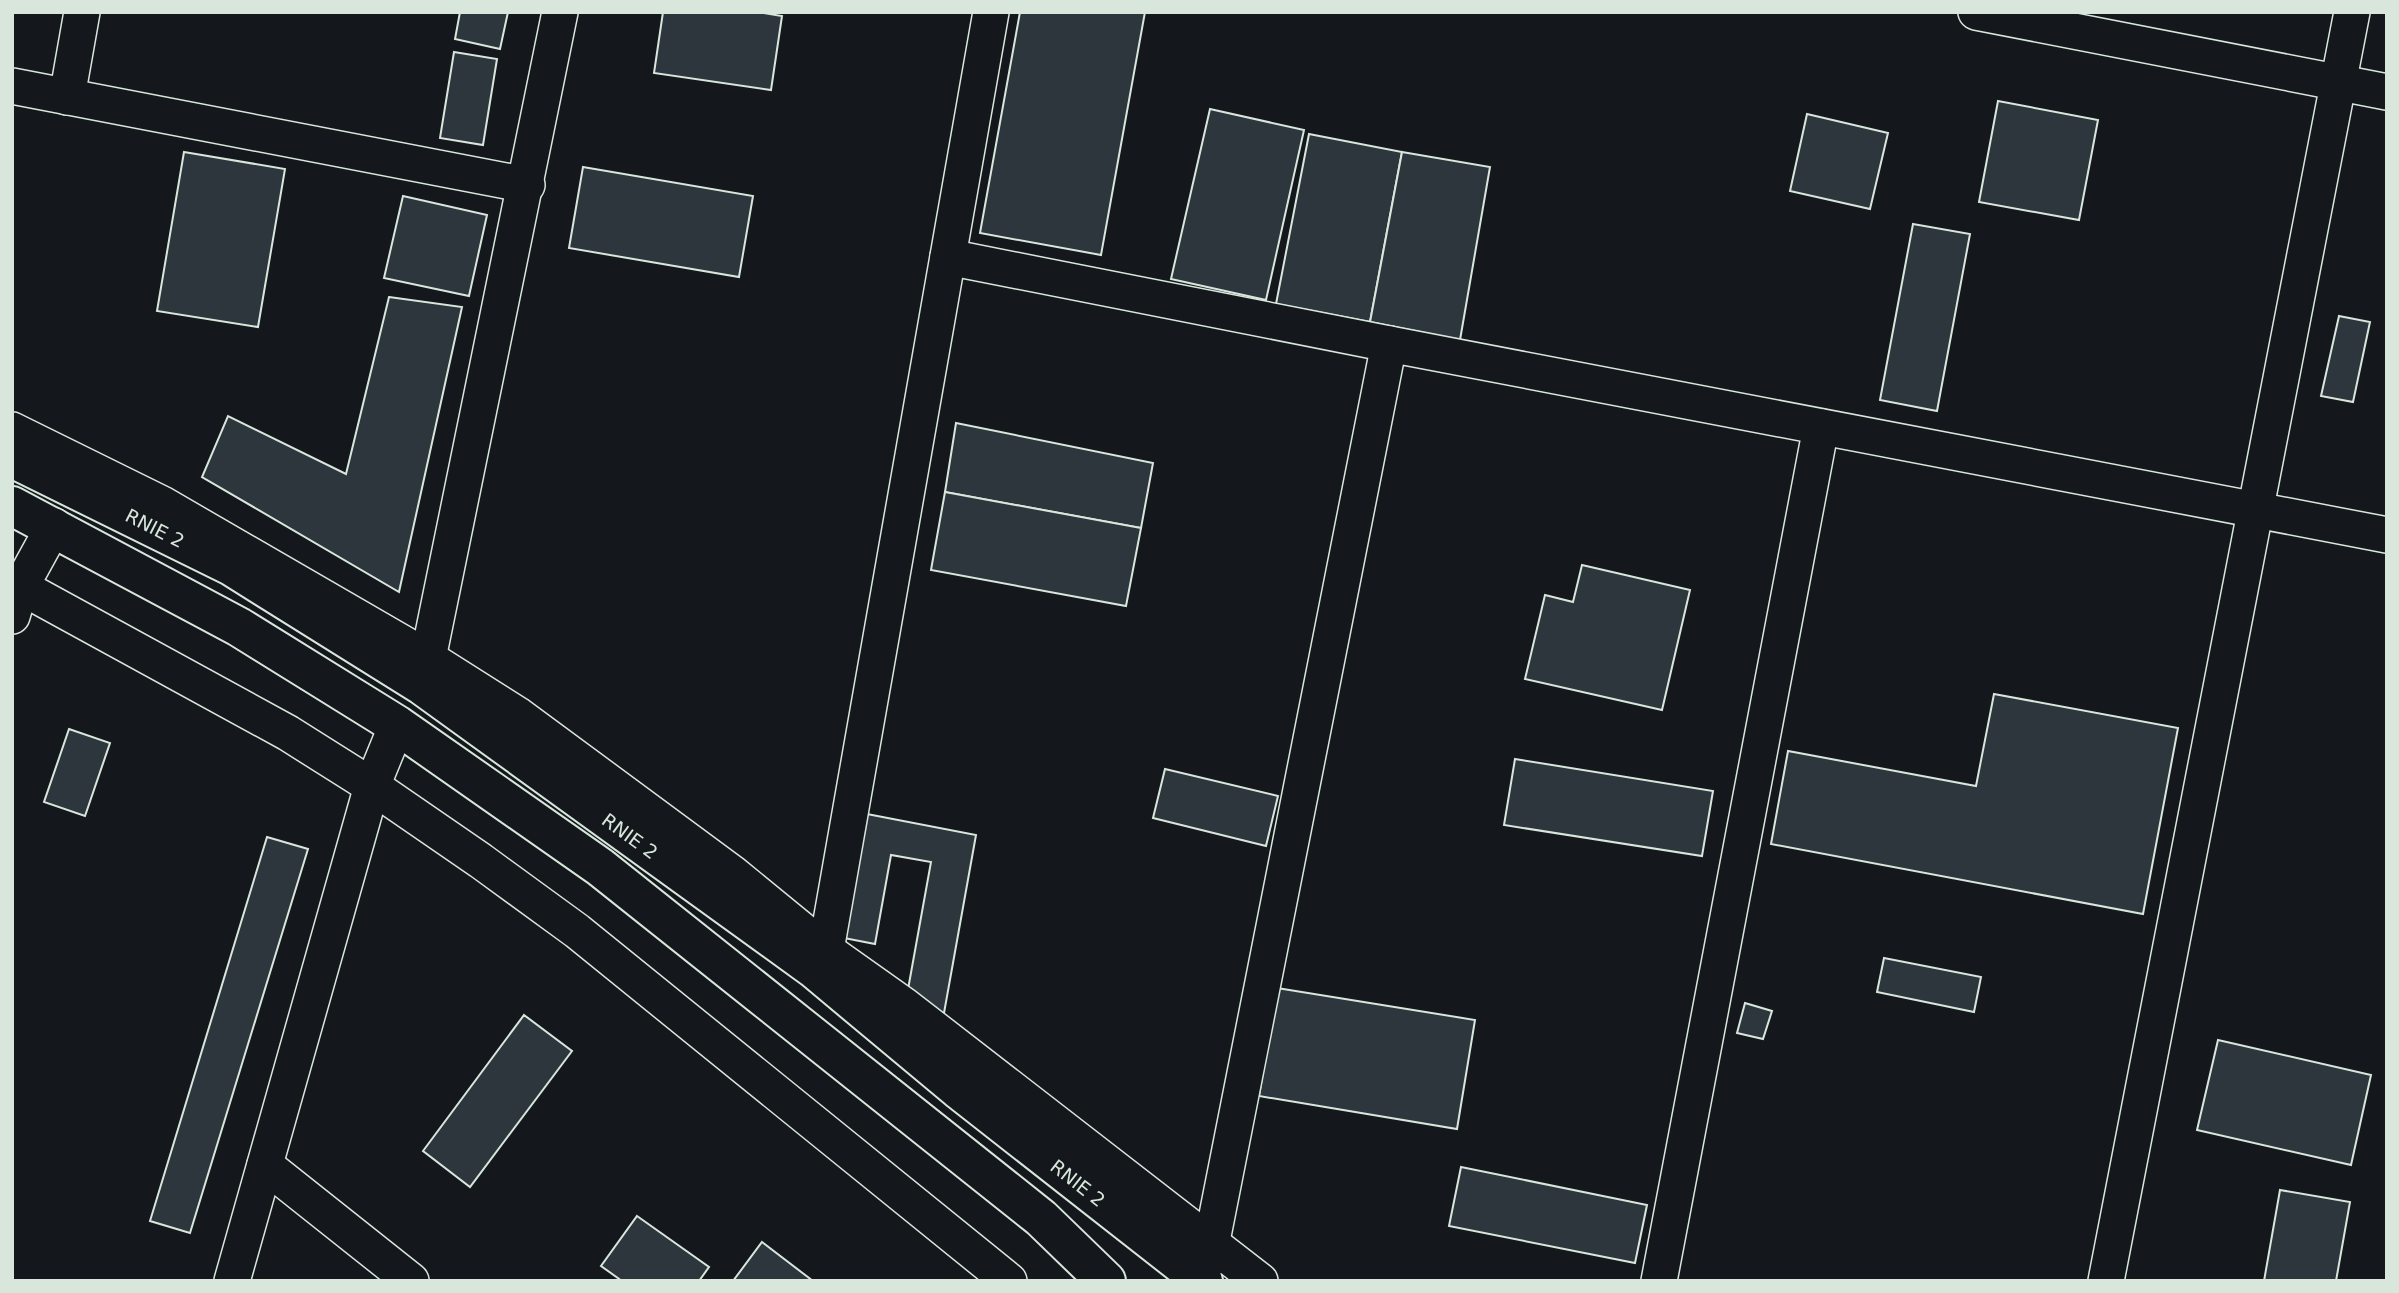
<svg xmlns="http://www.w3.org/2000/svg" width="2399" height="1293" font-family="'DejaVu Sans',sans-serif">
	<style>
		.building { fill: #2c363c; stroke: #d8e6dc; stroke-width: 2 }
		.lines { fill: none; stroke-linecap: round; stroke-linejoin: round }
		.street-casing { stroke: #d8e6dc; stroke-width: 38 }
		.highway-casing { stroke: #d8e6dc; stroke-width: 42 }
		.street { stroke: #14181c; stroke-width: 35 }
		.highway { stroke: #14181c; stroke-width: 38 }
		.labels { text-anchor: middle; stroke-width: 5; stroke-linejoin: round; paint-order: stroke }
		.street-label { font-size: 19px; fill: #d8e6dc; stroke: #14181c }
	</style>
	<rect width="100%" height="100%" fill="#14181c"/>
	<g class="building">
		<path d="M460 12H508L500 49 455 39Z"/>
		<path d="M663 12H757L782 16 771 90 654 73Z"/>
		<path d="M1020 12H1145L1101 255 980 233Z"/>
		<path d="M454 52 497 59 483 145 440 138Z"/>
		<path d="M1998 101 2098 120 2079 220 1979 202Z"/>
		<path d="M1210 109 1304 130 1266 300 1171 279Z"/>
		<path d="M1807 114 1888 133 1870 209 1790 191Z"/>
		<path d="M1309 134 1402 152 1370 322 1276 304Z"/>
		<path d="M184 152 285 169 258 327 157 311Z"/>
		<path d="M1402 152 1490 167 1460 340 1370 322Z"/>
		<path d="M583 167 753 196 739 277 569 248Z"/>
		<path d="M403 196 487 215 469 296 384 278Z"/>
		<path d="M1913 224 1970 234 1937 411 1880 400Z"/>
		<path d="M389 297 462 307 399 592 202 477 228 416 346 474Z"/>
		<path d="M2339 316 2370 322 2353 402 2321 396Z"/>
		<path d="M956 423 1153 463 1141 528 945 492Z"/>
		<path d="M945 492 1141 528 1126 606 931 570Z"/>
		<path d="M1582 565 1690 590 1662 710 1525 679 1545 595 1573 602Z"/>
		<path d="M1994 694 2178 728 2143 914 1771 844 1788 751 1976 786Z"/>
		<path d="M69 729 110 743 85 816 44 802Z"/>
		<path d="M1515 759 1713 791 1702 856 1504 825Z"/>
		<path d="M1165 769 1278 796 1266 846 1153 818Z"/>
		<path d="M867 814 976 835 944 1013 905 1006 931 862 891 855 875 944 844 938Z"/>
		<path d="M267 837 308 849 190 1233 150 1221Z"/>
		<path d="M1884 958 1981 977 1974 1012 1877 992Z"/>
		<path d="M1277 988 1475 1020 1457 1129 1259 1096Z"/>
		<path d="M1745 1003 1772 1011 1763 1039 1737 1033Z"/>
		<path d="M524 1015 572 1051 470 1187 423 1151Z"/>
		<path d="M2218 1040 2371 1075 2351 1165 2197 1130Z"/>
		<path d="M1461 1167 1647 1205 1635 1263 1449 1226Z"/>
		<path d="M2280 1190 2350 1202 2336 1281H2264Z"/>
		<path d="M637 1216 709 1267 699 1281H622L601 1266Z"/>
		<path d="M762 1242 813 1281H733Z"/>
	</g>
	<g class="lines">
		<g class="street-casing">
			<g id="street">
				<path d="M1976 12 2387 92"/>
				<path d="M12 86 527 185"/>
				<path d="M67 97 82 12"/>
				<path d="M948 257 1389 344 2387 535"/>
				<path d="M12 430 162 504 428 658 518 715 732 873 826 950 905 1006 1260 1281"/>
				<path d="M12 582 288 733 372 786 481 861 577 931 1009 1281"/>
				<path d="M12 616 21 586 54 526"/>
				<path d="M424 678 560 12"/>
				<path d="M815 964 826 950 991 12"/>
				<path d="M265 1165 411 1281"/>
				<path d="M1208 1261 1389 344"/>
				<path d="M232 1281 372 786 397 725"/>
				<path d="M1659 1281 1821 427"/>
				<path d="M2106 1281 2352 12"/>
			</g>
		</g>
		<g class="highway-casing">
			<g id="highway">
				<path d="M12 458 231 566 423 686 813 968 958 1089 1203 1281"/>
				<path d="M12 506 239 627 397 725 600 867 1041 1218 1106 1281"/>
			</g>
		</g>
		<use href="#street" class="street"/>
		<use href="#highway" class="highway"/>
	</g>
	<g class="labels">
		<g class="street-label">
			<text transform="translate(155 528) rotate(27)" y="7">RNIE 2</text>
			<text transform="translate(630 836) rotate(36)" y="7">RNIE 2</text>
			<text transform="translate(1078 1183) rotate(38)" y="7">RNIE 2</text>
		</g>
	</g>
	<rect width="2399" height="1293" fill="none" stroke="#d8e6dc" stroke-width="28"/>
</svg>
